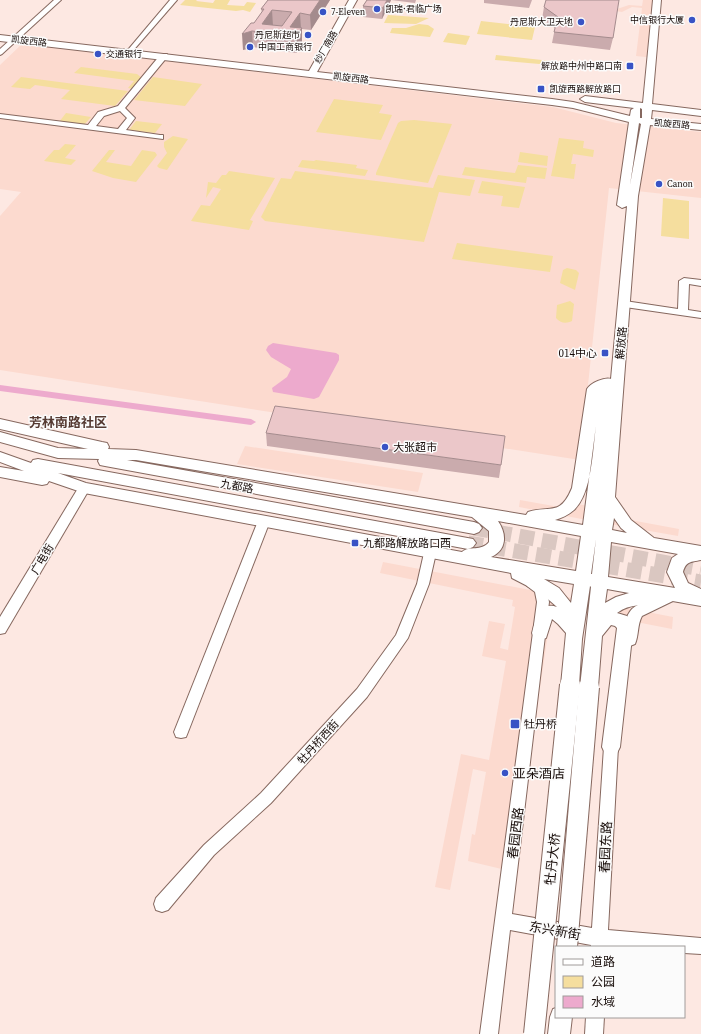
<svg xmlns="http://www.w3.org/2000/svg" width="701" height="1034" font-family="'Source Serif 4','Noto Sans SC',serif">
	<style>
		.built { fill: #fcdacf }
		.green { fill: #f5de9e }
		.water { fill: #edaacd }
		.lines { fill: none; stroke-linecap: round; stroke-linejoin: round }
		.canal { fill: #edaacd; fill-rule: evenodd }
		.major-tunnel { stroke: #dac7c1; stroke-width: 15; stroke-dasharray: 15 8; stroke-linecap: butt }
		.minor-casing { stroke: #86685f; stroke-width: 2 }
		.major-casing { stroke: #86685f; stroke-width: 2 }
		.minor { fill: #fff; fill-rule: evenodd }
		.major { fill: #fff; fill-rule: evenodd }
		.major-bridge-casing { stroke: #86685f; stroke-width: 22; stroke-linecap: butt }
		.major-bridge { stroke: #fff; stroke-width: 20 }
		.wall { fill: #caabad }
		.shaded-wall { fill: #a48b8d }
		.building { fill: #ebc7c9; stroke: #a48b8d; fill-rule: evenodd }
		.poi-dot { fill: #3853c5; stroke: #fbfbfb; stroke-width: 1.5 }
		.labels { text-anchor: middle; stroke-width: 3; stroke-linejoin: round; paint-order: stroke }
		.far-poi-label { font-size: 9px; fill: #170c09; stroke: #fbfbfb; text-anchor: start }
		.far-street-label { font-size: 9px; fill: #170c09; stroke: #fbfbfb }
		.street-label { font-size: 11px; fill: #170c09; stroke: #fbfbfb }
		.poi-label { font-size: 11px; fill: #170c09; stroke: #fbfbfb; text-anchor: start }
		.quarter-label { font-size: 13px; font-weight: bold; fill: #553a32; stroke: #fbfbfb }
		.near-poi-label { font-size: 13px; fill: #170c09; stroke: #fbfbfb; text-anchor: start }
		.near-street-label { font-size: 13px; fill: #170c09; stroke: #fbfbfb }
	</style>
	<rect width="100%" height="100%" fill="#fde8e2"/>
	<g class="built">
		<path d="M643 0H661L655 58 636 56 642 8 632 7 622 12 616 11 617 9 629 5 642 6Z"/>
		<path d="M22 44 553 107 616 123 701 132V198L609 188 580 460 0 370V216L21 192 0 189V65Z"/>
		<path d="M245 446 423 473 418 492 237 464Z"/>
		<path d="M520 500 576 510 578 504 598 508V514L679 529 678 536 604 523 596 602 673 617 672 629 554 606 553 614 551 613 517 845 521 846 518 873 468 861 472 834 475 835 486 772 473 769 450 890 435 887 461 754 489 760 506 661 482 656 489 621 505 624 500 648 508 650 515 607 512 606 513 600 380 573 383 562 583 600 592 521 519 507Z"/>
	</g>
	<g class="green">
		<path d="M185 0H197L196 1 213 3 215 0H230L227 5 244 6 247 2 256 3 250 12 243 10 236 11 180 5Z"/>
		<path d="M388 15 429 18 416 24 384 23Z"/>
		<path d="M481 21 535 27 532 40 477 34Z"/>
		<path d="M419 24 428 25 434 29 430 37 390 33 392 28H406Z"/>
		<path d="M448 33 470 36 466 45 443 42Z"/>
		<path d="M496 55 551 61V65L495 60Z"/>
		<path d="M81 67 137 74 142 78 133 89 128 88 134 81 74 73Z"/>
		<path d="M21 77 128 91 115 106 61 99 70 90 35 85 30 89 11 87Z"/>
		<path d="M153 77 202 84 185 106 134 100Z"/>
		<path d="M334 99 383 105 379 113 392 115 381 140 316 132Z"/>
		<path d="M66 113 91 117 84 125 59 122Z"/>
		<path d="M414 120 452 124 428 183 376 175V173L398 123 401 121Z"/>
		<path d="M136 121 162 124 155 133 129 130Z"/>
		<path d="M173 136 188 139 167 170 159 168 157 166 167 153 164 147V142Z"/>
		<path d="M559 138 584 141 583 148 594 150 593 157 573 154 571 164H576L574 179 551 176Z"/>
		<path d="M65 144 76 145 65 158 76 160 71 165 44 161 54 150H59Z"/>
		<path d="M109 150H115L106 162 131 166 142 150 155 152 157 155 136 182 113 178 92 171Z"/>
		<path d="M520 152 548 156 547 166 518 162Z"/>
		<path d="M302 160 314 161 316 160 357 165 356 168 368 170 365 176 298 167Z"/>
		<path d="M518 165 547 168 545 179 527 177 526 183 462 175 465 167 515 173Z"/>
		<path d="M229 171 275 178 250 220 253 221 249 230 191 221 201 205 210 206 221 189 213 187 206 198 208 182 216 183 222 175H226Z"/>
		<path d="M295 171 433 188 438 175 475 180 470 196 439 192 424 242 265 221 261 217 281 178 291 179Z"/>
		<path d="M482 181 525 187 519 208 501 206 503 196 478 193Z"/>
		<path d="M663 198 689 201V239L661 236Z"/>
		<path d="M457 243 553 256 550 272 452 259Z"/>
		<path d="M567 268 576 270 579 273 575 290 560 283 563 270Z"/>
		<path d="M570 301 574 304 572 321C566 324 560 323 556 318L557 305Z"/>
	</g>
	<path class="water" d="M273 343 336 353 339 355V360L319 397 314 399 273 392 272 388 287 377 291 369 271 357 266 350 268 346Z"/>
	<g class="lines">
		<path class="canal" d="M0 385 251 419 256 422 251 425 0 391Z"/>
		<g class="major-tunnel">
			<path d="M474 528 701 569"/>
			<path d="M468 543 701 582"/>
		</g>
		<g class="minor-casing">
			<g id="minor">
				<path d="M54 0H61L2 54 0 55V49Z"/>
				<path d="M170 0H177L131 53H127V51Z"/>
				<path d="M161 54H167L168 56 125 108 135 118 126 130 160 135H163V139L0 118V114L88 125 98 112 118 106ZM120 111 127 118 118 129 96 126 104 116Z"/>
				<path d="M684 278 701 280V286L689 284 688 310 701 312V318L625 307 620 304 625 301 678 309 679 281Z"/>
				<path d="M84 484 88 485 90 488 5 633 0 634V617L80 485Z"/>
				<path d="M264 516 268 518 270 521 188 732 186 737 181 738 176 737 174 732 258 521 260 518Z"/>
				<path d="M430 548 434 550 436 553 429 584 408 638 367 697 271 803 214 855 168 910 162 912 156 910 154 904 156 898 204 845 261 793 357 689 396 635 417 584 424 553 426 550Z"/>
				<path d="M531 577C544 581 547 590 549 602L512 914 592 928 604 747 608 734 613 733 618 734 620 739 618 747 608 930 701 938V954L684 953V947H591V945L510 930 498 1034H480L537 602 535 592 527 586 525 582 527 578Z"/>
				<path d="M672 590 677 591 678 595 677 599 642 616C637 625 639 635 635 644L630 646 625 644C621 635 625 616 632 609 637 604 665 592 672 590Z"/>
				<path d="M586 1017H604L603 1034H585Z"/>
			</g>
		</g>
		<g class="major-casing">
			<g id="major">
				<path d="M349 0H357L317 72 552 99 573 102 630 116 631 110 634 108 585 102 580 99 585 96 643 103 653 0H661L652 104 701 110V116L652 110 651 119 701 124V130L650 125 638 196 615 497 631 520 654 538 701 546V560C691 562 686 561 683 572L688 583 701 589V606L661 599 660 601C645 606 630 603 617 613L627 616 633 628 620 747 617 753 611 755 605 753 602 747 617 628 615 626 611 625 602 636 598 687 595 692 589 694 583 692 580 687 591 587 590 586 582 639 579 685 576 690 570 692 564 690 561 685 566 633 558 624 552 619 546 638 540 640 534 638 532 633C536 619 539 601 557 607L541 593 512 578 511 573 84 493 49 481 47 484 42 485 0 477V467L24 471 0 462V452L31 463 33 460 38 459 473 539 476 543 473 547 468 549 58 473 86 483 462 552C470 545 481 552 489 542V531L472 517 136 460H127L474 522 479 524 482 528 479 532 474 534 105 466 100 465 98 461 99 459 58 458 0 442V432L58 448 88 449 0 429V419L102 442 107 443 109 447 108 449 136 450 526 515 528 512C550 505 560 517 572 488L587 389C591 383 604 377 611 379L627 206 622 208 617 205 629 122 573 108 552 105 0 41V35L309 71ZM640 108 642 109V118H640ZM639 123 641 124 630 185ZM596 425 583 525 555 520C562 518 568 515 574 510 592 493 593 449 596 425ZM614 518 621 528 627 533 612 530ZM498 521 581 536 576 571 491 557C507 550 507 534 498 521ZM596 539 592 574H591ZM611 542 678 554 672 558 667 572 675 588 608 577ZM544 579 574 584 571 603 559 588ZM607 589 629 593 616 597 605 603Z"/>
				<path d="M556 1008V1017H572L570 1034H548L550 1017 553 1009Z"/>
			</g>
		</g>
		<use href="#minor" class="minor"/>
		<use href="#major" class="major"/>
		<g class="major-bridge-casing">
			<g id="major-bridge">
				<path d="M567 947 589 687"/>
				<path d="M534 1034 570 685"/>
			</g>
		</g>
		<use href="#major-bridge" class="major-bridge"/>
	</g>
	<g class="wall">
		<path d="M268 0H330L311 30 302 29V44L296 53 253 47 243 50 254 23 262 12 261 9Z"/>
		<path d="M367 0H416L415 3 391 0 382 19 363 17V6Z"/>
		<path d="M484 0H532L529 8 484 3Z"/>
		<path d="M544 7 613 38 610 50 552 43 555 28 542 19Z"/>
		<path d="M266 433 501 465 499 478 267 446Z"/>
	</g>
	<g class="shaded-wall">
		<path d="M320 0H330L311 30 310 15Z"/>
		<path d="M387 0H391L382 19 383 8Z"/>
		<path d="M272 10 273 26 262 24Z"/>
		<path d="M300 13 301 29 290 27Z"/>
		<path d="M302 28V44L296 53 295 37Z"/>
		<path d="M252 31 253 47 243 50 242 34Z"/>
	</g>
	<g class="building">
		<path d="M268 0H320L310 15 300 13 290 27 302 28 295 37 252 31 242 34 251 23H254L264 9H261ZM272 10 292 12 282 26 262 24Z"/>
		<path d="M367 0H387L383 8 363 6Z"/>
		<path d="M546 0H619L613 38 554 32 558 17 544 7Z"/>
		<path d="M275 406 505 436 501 465 266 433Z"/>
	</g>
	<g class="poi-dot">
		<circle cx="377" cy="9" r="4"/>
		<circle cx="323" cy="12" r="4"/>
		<circle cx="692" cy="20" r="4"/>
		<circle cx="581" cy="22" r="4"/>
		<circle cx="308" cy="35" r="4"/>
		<circle cx="250" cy="47" r="4"/>
		<circle cx="98" cy="54" r="4"/>
		<rect x="626" y="62" width="8" height="8" rx="2"/>
		<rect x="537" y="85" width="8" height="8" rx="2"/>
		<circle cx="659" cy="184" r="4"/>
		<rect x="601" y="349" width="8" height="8" rx="2"/>
		<circle cx="385" cy="447" r="4"/>
		<rect x="351" y="539" width="8" height="8" rx="2"/>
		<rect x="510" y="719" width="10" height="10" rx="2"/>
		<circle cx="505" cy="773" r="4"/>
	</g>
	<g class="labels">
		<g class="far-poi-label">
			<text x="385" y="12">凯瑞·君临广场</text>
			<text x="331" y="15">7-Eleven</text>
			<text x="684" y="23" text-anchor="end">中信银行大厦</text>
			<text x="573" y="25" text-anchor="end">丹尼斯大卫天地</text>
			<text x="300" y="38" text-anchor="end">丹尼斯超市</text>
			<text x="258" y="50">中国工商银行</text>
			<text x="106" y="57">交通银行</text>
			<text x="622" y="69" text-anchor="end">解放路中州中路口南</text>
			<text x="549" y="92">凯旋西路解放路口</text>
			<text x="667" y="187">Canon</text>
		</g>
		<g class="far-street-label">
			<text transform="translate(29 41) rotate(7)" y="3">凯旋西路</text>
			<text transform="translate(326 47) rotate(-60)" y="3">纱厂南路</text>
			<text transform="translate(351 78) rotate(7)" y="3">凯旋西路</text>
			<text transform="translate(672 124) rotate(5)" y="3">凯旋西路</text>
		</g>
		<g class="street-label">
			<text transform="translate(621 343) rotate(-85)" y="4">解放路</text>
			<text transform="translate(237 486) rotate(10)" y="4">九都路</text>
			<text transform="translate(42 559) rotate(-59)" y="4">广电街</text>
			<text transform="translate(318 742) rotate(-48)" y="4">牡丹桥西街</text>
		</g>
		<g class="poi-label">
			<text x="597" y="357" text-anchor="end">014中心</text>
			<text x="393" y="451">大张超市</text>
			<text x="363" y="547">九都路解放路口西</text>
			<text x="524" y="728">牡丹桥</text>
		</g>
		<g class="quarter-label">
			<text x="68" y="427">芳林南路社区</text>
		</g>
		<g class="near-poi-label">
			<text x="513" y="778">亚朵酒店</text>
		</g>
		<g class="near-street-label">
			<text transform="translate(515 833) rotate(-83)" y="5">春园西路</text>
			<text transform="translate(605 847) rotate(-87)" y="5">春园东路</text>
			<text transform="translate(552 859) rotate(-84)" y="5">牡丹大桥</text>
			<text transform="translate(555 930) rotate(10)" y="5">东兴新街</text>
		</g>
	</g>
	<rect x="555" y="946" width="130" height="72" fill="#fbfbfb" stroke="#a09b9a"/>
	<rect x="563" y="959" width="20" height="6" fill="#ffffff" stroke="#a09b9a"/>
	<text x="591" y="966" font-size="12" fill="#170c09">道路</text>
	<rect x="563" y="976" width="20" height="12" fill="#f5de9e" stroke="#a09b9a"/>
	<text x="591" y="986" font-size="12" fill="#170c09">公园</text>
	<rect x="563" y="996" width="20" height="12" fill="#edaacd" stroke="#a09b9a"/>
	<text x="591" y="1006" font-size="12" fill="#170c09">水域</text>
</svg>
